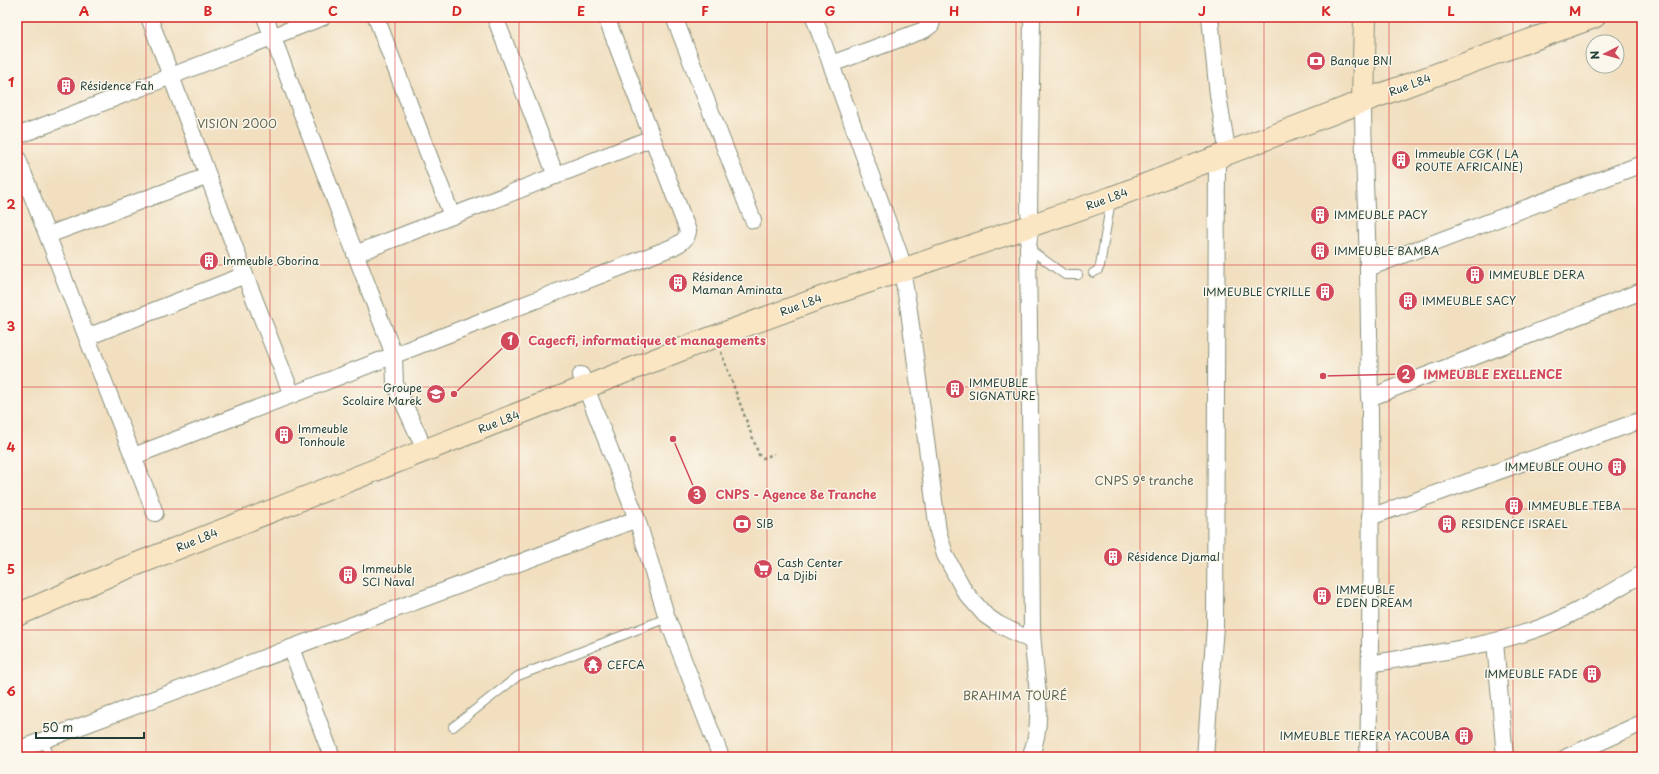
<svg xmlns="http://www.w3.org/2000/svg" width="1659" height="774" font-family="'Playpen Sans',sans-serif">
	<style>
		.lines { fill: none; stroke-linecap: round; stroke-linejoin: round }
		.lane-casing { stroke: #888e7a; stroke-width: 10 }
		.street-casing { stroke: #888e7a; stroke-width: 18 }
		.secondary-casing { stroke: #888e7a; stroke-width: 24 }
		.path { stroke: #888e7a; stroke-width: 2.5; stroke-dasharray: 3 3; stroke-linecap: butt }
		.lane { stroke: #fff; stroke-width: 8 }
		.street { stroke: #fff; stroke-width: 16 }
		.secondary { stroke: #fbe6c4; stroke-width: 22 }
		.grid { fill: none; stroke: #d62828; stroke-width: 1; stroke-opacity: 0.55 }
		.labels { text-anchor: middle; stroke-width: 3; stroke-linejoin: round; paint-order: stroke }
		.poi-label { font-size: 11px; fill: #1f3d34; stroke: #fbf7ec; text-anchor: start }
		.street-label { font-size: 11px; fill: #1f3d34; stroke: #fbf7ec }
		.neighbourhood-label { font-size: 12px; fill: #646750; stroke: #fbf7ec }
		.leader { fill: none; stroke: #d1495b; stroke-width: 1.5 }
		.callout-dot { fill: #d1495b; stroke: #fbf7ec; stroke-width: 1.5 }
		.mark-label { font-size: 12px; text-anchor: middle; font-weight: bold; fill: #fff }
		.callout-label { font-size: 12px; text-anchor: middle; font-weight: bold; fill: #d1495b; stroke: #fbf7ec; stroke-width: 3; stroke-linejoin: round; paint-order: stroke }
		.neatline { fill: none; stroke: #d62828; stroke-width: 1.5 }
		.grid-label { font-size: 13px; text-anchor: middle; font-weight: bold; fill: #d62828 }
	</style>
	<rect width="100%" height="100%" fill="#fbf7ec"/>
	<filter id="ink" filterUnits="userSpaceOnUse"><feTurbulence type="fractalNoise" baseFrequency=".025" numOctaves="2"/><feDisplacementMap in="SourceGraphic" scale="8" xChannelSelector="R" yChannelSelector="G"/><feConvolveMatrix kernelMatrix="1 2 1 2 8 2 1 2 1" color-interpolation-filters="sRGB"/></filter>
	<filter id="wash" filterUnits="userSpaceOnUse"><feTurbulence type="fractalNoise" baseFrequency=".012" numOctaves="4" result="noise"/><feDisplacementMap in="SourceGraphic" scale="16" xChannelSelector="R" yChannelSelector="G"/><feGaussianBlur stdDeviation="0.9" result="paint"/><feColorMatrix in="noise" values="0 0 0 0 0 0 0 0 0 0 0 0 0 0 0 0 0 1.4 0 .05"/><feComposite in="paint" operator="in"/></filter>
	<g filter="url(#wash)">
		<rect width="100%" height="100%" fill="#f1dfc0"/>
	</g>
	<g filter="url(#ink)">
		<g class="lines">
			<g class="lane-casing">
				<g id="lane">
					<path d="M1028 248 1065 275H1078"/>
					<path d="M1093 273 1098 270 1100 266 1111 200"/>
					<path d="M453 727 518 676 667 618"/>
					<path d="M43 740 50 757"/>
				</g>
			</g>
			<g class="street-casing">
				<g id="street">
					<path d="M149 17 245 275 292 395"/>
					<path d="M265 17 394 355 395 384 419 437"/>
					<path d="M376 17 452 216"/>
					<path d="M495 17 556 176"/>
					<path d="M674 17 753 220"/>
					<path d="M814 17 900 256"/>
					<path d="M1210 17 1218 95 1226 143"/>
					<path d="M831 64 924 30 931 25 933 17"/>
					<path d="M1363 102C1363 158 1367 214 1368 270 1371 432 1372 595 1368 757"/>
					<path d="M17 136 323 17"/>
					<path d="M17 157 155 513"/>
					<path d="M1029 213 1032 17"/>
					<path d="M1030 227 1028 248C1030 375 1031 501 1032 628 1033 670 1047 717 1030 757"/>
					<path d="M48 235 208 176"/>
					<path d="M355 254 652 138"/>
					<path d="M1368 268 1642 164"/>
					<path d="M902 271 909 311 938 531 945 555 965 592 985 615 998 624 1032 641"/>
					<path d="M87 337 245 275"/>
					<path d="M581 375 637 519 667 618 721 757"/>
					<path d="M1369 398 1642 291"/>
					<path d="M134 456 673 247C680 243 687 240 688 231L606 17"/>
					<path d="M1370 517 1642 420"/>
					<path d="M1495 642 1505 757"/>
					<path d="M291 648 332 757"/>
					<path d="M1370 664C1425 654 1481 648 1534 630 1572 617 1607 594 1642 574"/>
					<path d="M17 750 637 519"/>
					<path d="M1205 757 1215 626 1217 158"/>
					<path d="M1567 757 1642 723"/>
				</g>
			</g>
			<g class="secondary-casing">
				<g id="secondary">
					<path d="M1363 102 1365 17"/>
					<path d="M17 615 119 571 703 341 815 300 1111 198 1372 98 1594 17"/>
				</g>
			</g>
			<path class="path" d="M721 352 759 455 763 458 774 454"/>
			<use href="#lane" class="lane"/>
			<use href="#street" class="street"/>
			<use href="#secondary" class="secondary"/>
		</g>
	</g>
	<path class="grid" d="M146 17V757M270 17V757M395 17V757M519 17V757M643 17V757M767 17V757M892 17V757M1016 17V757M1140 17V757M1264 17V757M1389 17V757M1513 17V757M17 144H1642M17 265H1642M17 387H1642M17 509H1642M17 630H1642"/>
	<defs>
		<g id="bank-disc" transform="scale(1)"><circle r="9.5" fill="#d1495b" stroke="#fbf7ec"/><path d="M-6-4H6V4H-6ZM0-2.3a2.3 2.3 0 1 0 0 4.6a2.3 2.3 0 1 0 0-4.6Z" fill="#fff"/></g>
		<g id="building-disc" transform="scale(1)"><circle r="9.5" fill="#d1495b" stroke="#fbf7ec"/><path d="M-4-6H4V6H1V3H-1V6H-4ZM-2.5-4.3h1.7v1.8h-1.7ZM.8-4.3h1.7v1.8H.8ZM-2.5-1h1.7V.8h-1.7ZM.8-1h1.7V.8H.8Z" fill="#fff"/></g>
		<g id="school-disc" transform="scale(1)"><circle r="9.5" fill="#d1495b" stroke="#fbf7ec"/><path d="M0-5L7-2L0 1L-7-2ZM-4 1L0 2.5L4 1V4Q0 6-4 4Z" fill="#fff"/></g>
		<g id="supermarket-disc" transform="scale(1)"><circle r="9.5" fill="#d1495b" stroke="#fbf7ec"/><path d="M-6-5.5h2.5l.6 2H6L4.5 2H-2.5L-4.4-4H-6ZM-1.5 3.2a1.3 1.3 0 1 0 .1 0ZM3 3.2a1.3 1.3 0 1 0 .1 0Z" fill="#fff"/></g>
		<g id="temple-disc" transform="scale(1)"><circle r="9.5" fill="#d1495b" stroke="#fbf7ec"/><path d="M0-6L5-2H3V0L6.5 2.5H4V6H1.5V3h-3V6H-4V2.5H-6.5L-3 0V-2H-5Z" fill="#fff"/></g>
	</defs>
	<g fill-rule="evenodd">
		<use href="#bank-disc" x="1316" y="61"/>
		<use href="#building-disc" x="66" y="86"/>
		<use href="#building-disc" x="1401" y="160"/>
		<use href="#building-disc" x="1320" y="215"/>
		<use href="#building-disc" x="1320" y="251"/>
		<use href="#building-disc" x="209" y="261"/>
		<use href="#building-disc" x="1475" y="275"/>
		<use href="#building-disc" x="678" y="283"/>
		<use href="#building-disc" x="1325" y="292"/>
		<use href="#building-disc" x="1408" y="301"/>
		<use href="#building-disc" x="955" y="389"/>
		<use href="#school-disc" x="436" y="394"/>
		<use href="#building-disc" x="284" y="435"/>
		<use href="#building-disc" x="1617" y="467"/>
		<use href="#building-disc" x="1514" y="506"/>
		<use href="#bank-disc" x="742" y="524"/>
		<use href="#building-disc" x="1447" y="524"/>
		<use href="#building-disc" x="1113" y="557"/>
		<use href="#supermarket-disc" x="763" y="569"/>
		<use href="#building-disc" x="348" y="575"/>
		<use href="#building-disc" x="1322" y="596"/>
		<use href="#temple-disc" x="593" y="665"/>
		<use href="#building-disc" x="1592" y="674"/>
		<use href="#building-disc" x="1464" y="736"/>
	</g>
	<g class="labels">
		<g class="poi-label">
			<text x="1330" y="65">Banque BNI</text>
			<text x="80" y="90">Résidence Fah</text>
			<text x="1415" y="158">Immeuble CGK ( LA<tspan x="1415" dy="13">ROUTE AFRICAINE)</tspan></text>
			<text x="1334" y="219">IMMEUBLE PACY</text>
			<text x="1334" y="255">IMMEUBLE BAMBA</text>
			<text x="223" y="265">Immeuble Gborina</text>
			<text x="1489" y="279">IMMEUBLE DERA</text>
			<text x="692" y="281">Résidence<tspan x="692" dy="13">Maman Aminata</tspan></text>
			<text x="1311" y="296" text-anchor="end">IMMEUBLE CYRILLE</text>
			<text x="1422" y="305">IMMEUBLE SACY</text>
			<text x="969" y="387">IMMEUBLE<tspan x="969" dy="13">SIGNATURE</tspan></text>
			<text x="422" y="392" text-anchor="end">Groupe<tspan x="422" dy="13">Scolaire Marek</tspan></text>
			<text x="298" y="433">Immeuble<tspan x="298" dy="13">Tonhoule</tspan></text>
			<text x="1603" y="471" text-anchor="end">IMMEUBLE OUHO</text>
			<text x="1528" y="510">IMMEUBLE TEBA</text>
			<text x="756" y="528">SIB</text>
			<text x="1461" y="528">RESIDENCE ISRAEL</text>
			<text x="1127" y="561">Résidence Djamal</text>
			<text x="777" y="567">Cash Center<tspan x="777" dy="13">La Djibi</tspan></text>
			<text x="362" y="573">Immeuble<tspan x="362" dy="13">SCI Naval</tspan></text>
			<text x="1336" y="594">IMMEUBLE<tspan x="1336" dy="13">EDEN DREAM</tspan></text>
			<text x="607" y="669">CEFCA</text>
			<text x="1578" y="678" text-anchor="end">IMMEUBLE FADE</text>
			<text x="1450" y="740" text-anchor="end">IMMEUBLE TIERERA YACOUBA</text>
		</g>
		<g class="street-label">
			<text transform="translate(1410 85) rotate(-20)" y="4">Rue L84</text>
			<text transform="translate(1107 199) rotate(-20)" y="4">Rue L84</text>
			<text transform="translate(801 305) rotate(-20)" y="4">Rue L84</text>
			<text transform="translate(499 422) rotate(-21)" y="4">Rue L84</text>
			<text transform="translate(197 540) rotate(-22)" y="4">Rue L84</text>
		</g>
		<g class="neighbourhood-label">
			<text x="237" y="128">VISION 2000</text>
			<text x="1144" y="485">CNPS 9ᵉ tranche</text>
			<text x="1015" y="700">BRAHIMA TOURÉ</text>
		</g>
	</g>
	<path class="leader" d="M454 394L510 341M1323 376L1406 374M673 439L697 495"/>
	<g class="callout-dot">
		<circle cx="454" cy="394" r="4"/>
		<circle cx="1323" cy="376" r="4"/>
		<circle cx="673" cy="439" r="4"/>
		<circle cx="510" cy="341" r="10"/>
		<circle cx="1406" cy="374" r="10"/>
		<circle cx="697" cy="495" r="10"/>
	</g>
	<g class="mark-label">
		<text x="510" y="345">1</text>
		<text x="1406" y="379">2</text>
		<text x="697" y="499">3</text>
	</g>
	<g class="callout-label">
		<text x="647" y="345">Cagecfi, informatique et managements</text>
		<text x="1493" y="379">IMMEUBLE EXELLENCE</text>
		<text x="796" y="499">CNPS - Agence 8e Tranche</text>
	</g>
	<rect width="1659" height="774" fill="none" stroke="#fbf7ec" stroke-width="44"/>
	<g transform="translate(1605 54) rotate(264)"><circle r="19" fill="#fbf7ec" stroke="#a3ada2"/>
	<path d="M0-3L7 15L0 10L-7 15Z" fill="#d1495b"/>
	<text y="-6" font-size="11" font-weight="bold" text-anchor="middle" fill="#1f3d34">N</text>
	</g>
	<path d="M36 732v6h108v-6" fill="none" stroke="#1f3d34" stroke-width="2"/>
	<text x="42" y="732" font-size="12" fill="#1f3d34" stroke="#fbf7ec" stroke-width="3" paint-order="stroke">50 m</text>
	<rect x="22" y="22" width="1615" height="730" class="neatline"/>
	<g class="grid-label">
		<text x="84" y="16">A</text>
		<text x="208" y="16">B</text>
		<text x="333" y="16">C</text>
		<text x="457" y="16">D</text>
		<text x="581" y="16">E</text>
		<text x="705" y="16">F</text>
		<text x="830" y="16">G</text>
		<text x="954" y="16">H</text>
		<text x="1078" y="16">I</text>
		<text x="1202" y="16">J</text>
		<text x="1326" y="16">K</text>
		<text x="1451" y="16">L</text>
		<text x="1575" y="16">M</text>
		<text x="11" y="87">1</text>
		<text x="11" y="209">2</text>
		<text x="11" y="331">3</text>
		<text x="11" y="452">4</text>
		<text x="11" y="574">5</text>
		<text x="11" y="696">6</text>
	</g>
</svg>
